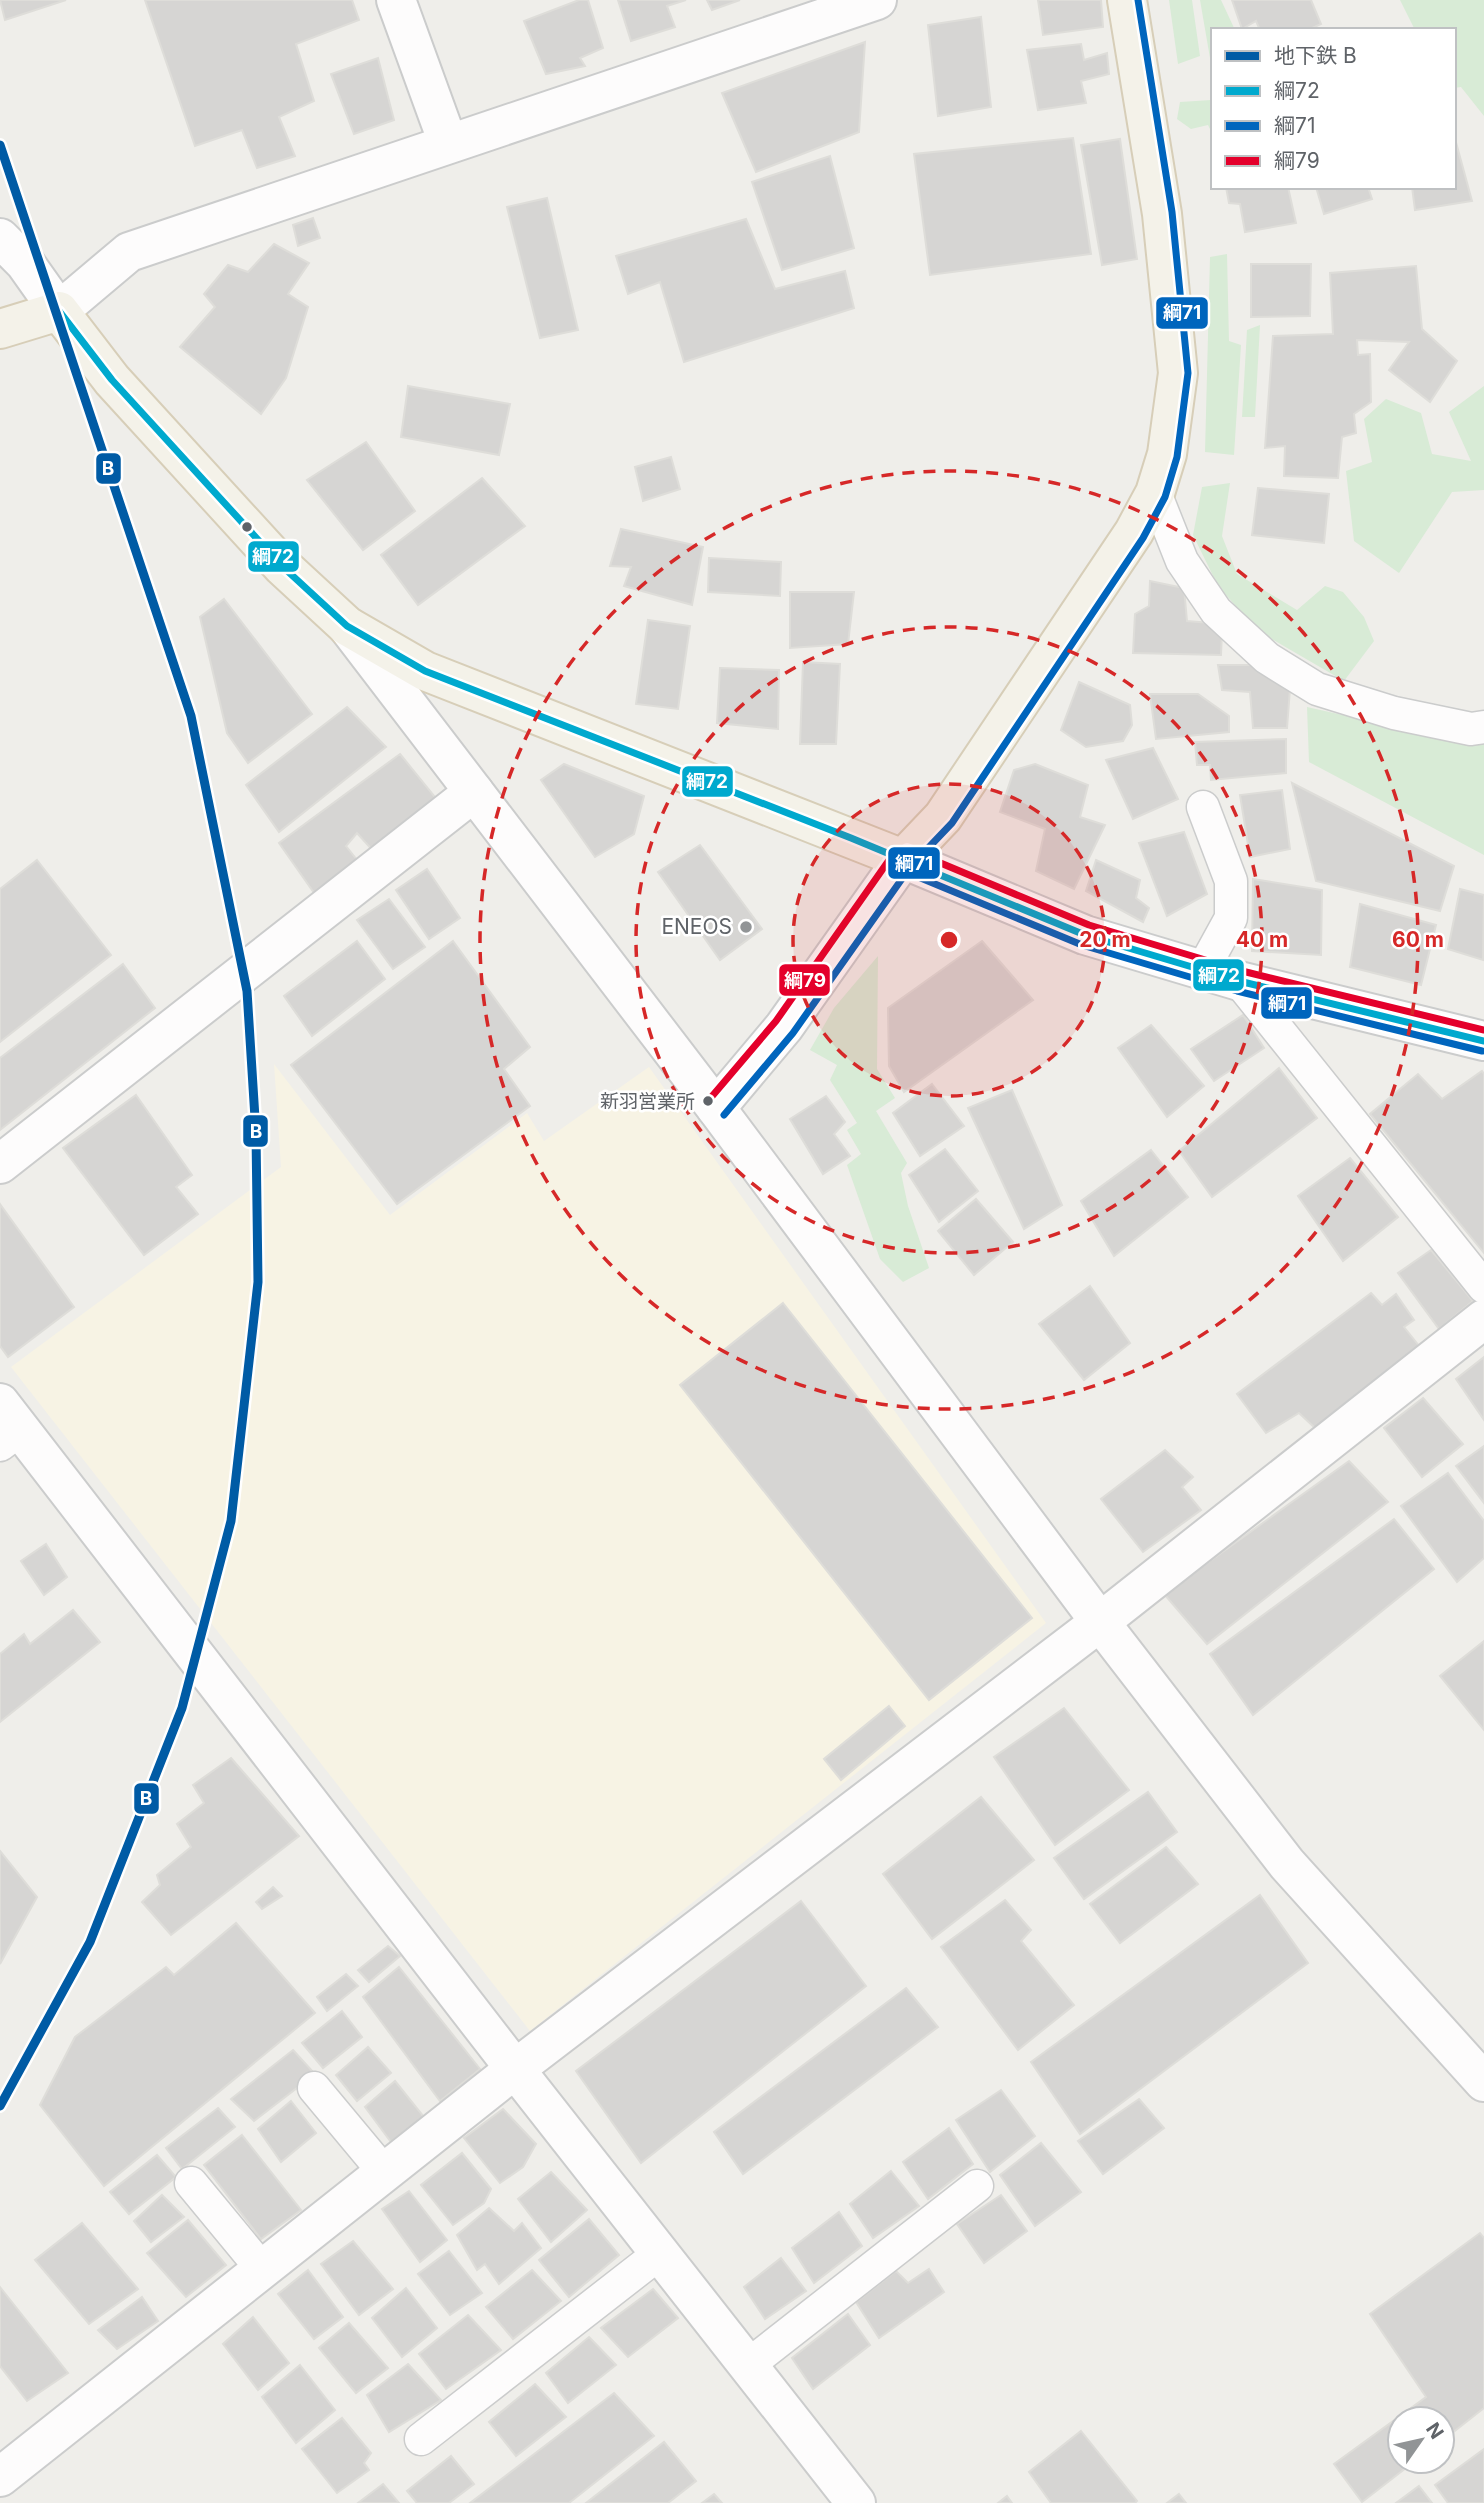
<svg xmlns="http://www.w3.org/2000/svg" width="1484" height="2503" font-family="Inter,'Noto Sans JP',sans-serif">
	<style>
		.commercial { fill: #f7f3e4 }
		.green { fill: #d8ebd6 }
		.building { fill: #d6d5d3; stroke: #deddd9; stroke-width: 2 }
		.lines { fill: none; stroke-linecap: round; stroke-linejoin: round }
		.service-casing { stroke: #cbcccc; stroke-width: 35 }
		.minor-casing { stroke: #cbcccc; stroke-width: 42 }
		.tertiary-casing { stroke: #cbcccc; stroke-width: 42 }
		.primary-casing { stroke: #d7ceb8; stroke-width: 42 }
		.service { stroke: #fdfcfc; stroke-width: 32 }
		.minor { stroke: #fdfcfc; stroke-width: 38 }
		.tertiary { stroke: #fdfcfc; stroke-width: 38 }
		.primary { stroke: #f4f2e9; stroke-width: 38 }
		.bus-1-casing { stroke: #fff; stroke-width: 12 }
		.bus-2-casing { stroke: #fff; stroke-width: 12 }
		.bus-3-casing { stroke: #fff; stroke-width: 12 }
		.bus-1 { stroke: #00a9ce; stroke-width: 7 }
		.bus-2 { stroke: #0065bd; stroke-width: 7 }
		.bus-3 { stroke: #e4002b; stroke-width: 7 }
		.metro-1-casing { stroke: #fff; stroke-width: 14 }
		.metro-1 { stroke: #005ba5; stroke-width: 9 }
		.ring { fill: none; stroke: #d62828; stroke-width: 3.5; stroke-dasharray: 12 9 }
		.bus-dot { fill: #5f6368; stroke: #fff; stroke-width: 2.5 }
		.poi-dot { fill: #919496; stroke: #fff; stroke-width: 2.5 }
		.labels { text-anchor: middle; stroke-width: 5; stroke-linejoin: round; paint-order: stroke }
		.bus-label { font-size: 19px; fill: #5f6368; stroke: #fff; text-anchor: end }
		.poi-label { font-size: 21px; fill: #5f6368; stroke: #fff; text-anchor: end }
		.centre { fill: #d62828; stroke: #fff; stroke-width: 3.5 }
		.ring-label { font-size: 21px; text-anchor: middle; font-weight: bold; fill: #d62828; stroke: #fff; stroke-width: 5; stroke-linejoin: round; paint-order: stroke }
		.line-badge { stroke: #fff; stroke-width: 2.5 }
		.badge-label { font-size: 19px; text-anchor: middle; font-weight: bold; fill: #fff }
	</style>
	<rect width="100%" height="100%" fill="#efeeea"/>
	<path class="commercial" d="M274 1064 390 1215 527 1113 544 1141 649 1067 1046 1623 530 2031 11 1367 281 1167Z"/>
	<g class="green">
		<path d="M1169 0H1192L1200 56 1178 64Z"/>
		<path d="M1200 0H1221L1235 30H1213V58H1210Z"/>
		<path d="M1400 0H1484V116L1461 87 1454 88V30H1415Z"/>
		<path d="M1213 67V135L1208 125 1191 129 1177 119 1180 102 1211 100 1210 69Z"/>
		<path d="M1227 254 1229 341 1241 345 1234 455 1205 452 1210 257Z"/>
		<path d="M1260 325 1255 417H1242L1247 330Z"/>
		<path d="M1484 386V490L1452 492 1399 573 1354 541 1346 471 1372 462 1364 419 1386 399 1421 413 1432 454 1471 461 1449 412Z"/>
		<path d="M1230 483 1222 536 1237 574 1297 610 1325 586 1343 592 1364 617 1374 641 1344 681 1258 631 1218 586 1193 535 1202 487Z"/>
		<path d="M1307 707 1472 744 1484 743V855L1309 762Z"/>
		<path d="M878 956 877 1069 895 1098 876 1111 907 1163 901 1173 908 1206 929 1268 903 1282 880 1259 847 1165 861 1154 847 1130 857 1123 830 1080 837 1065 810 1050 834 1008Z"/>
	</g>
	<g class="building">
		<path d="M0 0H66L5 20Z"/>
		<path d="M145 0H352L359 20 296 44 314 101 279 117 295 156 257 168 242 130 195 146Z"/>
		<path d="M579 0H588L603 48 580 58 585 66 546 74 524 21Z"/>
		<path d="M618 0H686L667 6 675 27 631 41Z"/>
		<path d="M707 0H740L712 10Z"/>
		<path d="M1038 0H1101L1103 27 1043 35Z"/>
		<path d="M1232 0H1311L1321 24 1308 30H1260L1256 21 1242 29Z"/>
		<path d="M981 17 991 107 938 116 928 25Z"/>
		<path d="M865 42 859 132 756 172 722 93Z"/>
		<path d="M1081 44 1084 60 1107 53 1109 74 1081 81 1086 103 1038 110 1027 50Z"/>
		<path d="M378 58 394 120 354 134 331 74Z"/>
		<path d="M1454 135 1472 201 1415 210 1412 187H1454Z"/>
		<path d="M1073 138 1091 254 930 275 914 154Z"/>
		<path d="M1120 139 1137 259 1102 265 1081 145Z"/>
		<path d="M830 156 854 248 782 270 752 182Z"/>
		<path d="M1226 187H1288L1296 223 1245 232 1240 204 1229 203Z"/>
		<path d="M1316 187H1368L1372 199 1324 214Z"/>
		<path d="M547 198 578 330 540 338 507 207Z"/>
		<path d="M313 218 320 238 298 246 293 225Z"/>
		<path d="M746 219 775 289 845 271 854 308 684 362 660 282 628 294 616 256Z"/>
		<path d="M274 244 309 263 288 294 308 307 286 378 261 414 180 347 215 307 204 294 228 265 248 272Z"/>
		<path d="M1251 264H1311L1310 316 1251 317Z"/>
		<path d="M1416 266 1422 329 1457 361 1430 402 1389 370 1409 342 1357 340 1358 355 1370 354 1371 402 1354 414 1356 433 1342 437 1338 478 1284 476 1285 446 1265 448 1273 336 1333 334 1330 273Z"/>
		<path d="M408 386 510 404 499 455 401 437Z"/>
		<path d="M366 442 415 511 363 550 307 480Z"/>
		<path d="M671 457 680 489 643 501 635 467Z"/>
		<path d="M482 478 525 526 418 605 381 555Z"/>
		<path d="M1258 488 1329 494 1324 543 1252 535Z"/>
		<path d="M621 529 703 547 692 605 624 586 631 567 610 566Z"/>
		<path d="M709 558 781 562 780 596 708 592Z"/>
		<path d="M1150 581 1184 588 1187 621 1211 623 1222 632 1221 655 1133 653 1135 614 1149 606Z"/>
		<path d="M790 592H854L848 644 790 648Z"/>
		<path d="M224 599 312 714 248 763 227 733 200 617Z"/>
		<path d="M648 620 690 626 678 709 636 704Z"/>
		<path d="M803 662 840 664 836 744H800Z"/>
		<path d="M1218 665H1259L1290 689 1287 728H1253L1250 692 1222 690Z"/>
		<path d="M720 668 779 670 778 729 717 723Z"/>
		<path d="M1079 682 1130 705 1132 725 1123 741 1086 747 1061 730Z"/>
		<path d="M1150 694H1198L1229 716V732L1156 739Z"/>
		<path d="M347 707 386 747 279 832 246 785Z"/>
		<path d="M1286 739V773L1211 780 1210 765H1197L1195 742Z"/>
		<path d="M1153 748 1178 799 1133 819 1106 760Z"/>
		<path d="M400 754 439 802 375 853 357 833 346 846 361 865 317 897 279 843Z"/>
		<path d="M564 764 644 796 634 834 595 857 541 780Z"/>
		<path d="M1035 764 1088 785 1080 817 1105 825 1074 889 1036 871 1045 829 1000 812 1014 770Z"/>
		<path d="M1292 783 1454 866 1440 911 1316 881Z"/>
		<path d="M1282 790 1290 849 1250 857 1240 795Z"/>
		<path d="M1184 832 1207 894 1167 916 1139 843Z"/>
		<path d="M700 845 762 929 720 960 658 872Z"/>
		<path d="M37 860 111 955 0 1042V889Z"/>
		<path d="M1096 860 1140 880 1136 898 1149 908 1143 922 1086 891Z"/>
		<path d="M427 869 460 918 429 939 396 890Z"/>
		<path d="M1253 879 1322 890 1321 955 1252 951Z"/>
		<path d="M1460 889 1484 895 1483 960 1448 949Z"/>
		<path d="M389 899 425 947 393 969 357 920Z"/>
		<path d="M1360 904 1436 925 1421 985 1350 967Z"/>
		<path d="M357 941 385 979 312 1036 284 996Z"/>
		<path d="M453 941 530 1047 504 1069 530 1106 397 1204 291 1065Z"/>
		<path d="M982 941 1033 1000 904 1092 889 1066 888 1008Z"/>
		<path d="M123 964 155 1008 0 1130V1058Z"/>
		<path d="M1243 1015 1264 1048 1214 1081 1191 1049Z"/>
		<path d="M1151 1025 1204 1086 1167 1117 1118 1048Z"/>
		<path d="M1279 1068 1317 1118 1212 1197 1179 1151Z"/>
		<path d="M1482 1071 1484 1074V1253L1370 1114 1418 1074 1442 1099Z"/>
		<path d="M932 1084 964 1126 920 1156 893 1113Z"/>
		<path d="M1012 1090 1062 1205 1024 1229 968 1108Z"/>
		<path d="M136 1095 192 1175 176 1187 198 1214 144 1255 63 1148Z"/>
		<path d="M826 1096 845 1122 834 1134 850 1156 823 1174 790 1119Z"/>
		<path d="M945 1149 978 1191 939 1222 909 1175Z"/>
		<path d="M1151 1150 1188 1197 1114 1256 1081 1201Z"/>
		<path d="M1350 1158 1398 1217 1343 1261 1298 1196Z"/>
		<path d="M976 1199 1013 1242 974 1275 938 1231Z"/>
		<path d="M0 1204 74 1307 8 1357 0 1346Z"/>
		<path d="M1431 1250 1473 1301 1439 1329 1398 1273Z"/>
		<path d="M1090 1286 1130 1343 1084 1380 1039 1324Z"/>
		<path d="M1371 1293 1382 1305 1396 1294 1414 1320 1404 1327 1420 1347 1317 1430 1299 1413 1266 1433 1237 1394Z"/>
		<path d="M783 1303 1032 1618 929 1700 680 1385Z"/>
		<path d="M1484 1357V1420L1456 1379Z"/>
		<path d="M1423 1398 1463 1444 1422 1477 1384 1428Z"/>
		<path d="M1484 1446V1503L1456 1466Z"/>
		<path d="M1165 1450 1193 1477 1182 1487 1201 1510 1143 1552 1101 1499Z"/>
		<path d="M1349 1461 1388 1502 1207 1644 1164 1594Z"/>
		<path d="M1448 1473 1484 1521V1558L1457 1582 1401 1506Z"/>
		<path d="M1394 1519 1434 1569 1253 1715 1210 1654Z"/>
		<path d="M46 1544 67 1577 44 1595 21 1561Z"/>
		<path d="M73 1610 100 1642 0 1722V1654L24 1634 30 1644Z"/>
		<path d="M1484 1641V1730L1440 1676Z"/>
		<path d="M889 1706 905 1726 841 1780 824 1759Z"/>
		<path d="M1064 1708 1129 1790 1055 1845 994 1757Z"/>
		<path d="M231 1758 299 1836 171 1935 142 1902 160 1885 157 1875 191 1847 177 1824 204 1803 193 1785Z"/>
		<path d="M1148 1792 1177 1832 1084 1899 1054 1858Z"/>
		<path d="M981 1797 1034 1860 932 1939 883 1874Z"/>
		<path d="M1166 1847 1198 1884 1120 1943 1090 1904Z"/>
		<path d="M0 1851 37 1897 0 1964Z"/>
		<path d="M273 1887 282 1896 262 1909 256 1902Z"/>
		<path d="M1260 1895 1308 1963 1080 2134 1031 2062Z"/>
		<path d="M1005 1900 1031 1930 1021 1941 1074 2005 1018 2050 941 1947Z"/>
		<path d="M801 1901 866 1986 641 2163 576 2071Z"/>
		<path d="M236 1923 315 2013 104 2186 40 2105 75 2037 166 1967 174 1975Z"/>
		<path d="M388 1946 400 1956 369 1982 358 1970Z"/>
		<path d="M399 1967 480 2069 440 2101 363 1997Z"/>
		<path d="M346 1974 358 1986 327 2011 317 1997Z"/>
		<path d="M906 1988 938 2027 743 2174 714 2132Z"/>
		<path d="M342 2011 362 2037 323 2068 302 2043Z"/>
		<path d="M368 2047 391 2073 357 2101 336 2075Z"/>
		<path d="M293 2050 315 2074 254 2121 231 2099Z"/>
		<path d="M395 2081 424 2117 391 2142 365 2107Z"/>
		<path d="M1001 2090 1035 2136 990 2172 956 2120Z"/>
		<path d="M1139 2099 1164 2128 1103 2174 1078 2141Z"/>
		<path d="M291 2101 316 2133 281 2162 258 2129Z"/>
		<path d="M218 2108 235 2127 182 2169 166 2148Z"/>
		<path d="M503 2109 536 2144 523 2167 500 2183 464 2138Z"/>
		<path d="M949 2128 973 2164 928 2199 903 2162Z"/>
		<path d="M242 2135 301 2210 261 2239 204 2165Z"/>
		<path d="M1041 2143 1081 2192 1035 2226 1000 2175Z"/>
		<path d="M462 2153 491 2189 484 2203 453 2225 421 2185Z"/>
		<path d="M157 2155 176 2177 129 2214 110 2192Z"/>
		<path d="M891 2171 919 2206 873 2238 850 2204Z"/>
		<path d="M551 2172 587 2210 551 2242 518 2199Z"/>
		<path d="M409 2191 447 2240 420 2262 382 2209Z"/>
		<path d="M162 2195 184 2217 151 2242 134 2221Z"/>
		<path d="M1001 2195 1027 2231 984 2263 957 2224Z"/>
		<path d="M489 2208 514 2231 522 2223 541 2248 499 2284 485 2264 477 2270 457 2235Z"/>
		<path d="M839 2212 862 2246 814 2283 792 2248Z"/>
		<path d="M589 2219 619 2255 569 2297 539 2260Z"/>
		<path d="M188 2220 226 2265 186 2297 147 2253Z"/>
		<path d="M82 2223 138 2289 89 2324 35 2260Z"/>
		<path d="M1480 2233 1484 2238V2408L1442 2441V2419H1400V2461H1415L1362 2502 1334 2464 1426 2397 1370 2314Z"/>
		<path d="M353 2241 393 2289 359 2315 321 2264Z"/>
		<path d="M449 2251 482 2293 450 2315 418 2274Z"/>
		<path d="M781 2258 806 2291 765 2319 744 2287Z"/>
		<path d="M929 2269 944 2292 879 2338 856 2302 896 2271 908 2283Z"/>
		<path d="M308 2270 343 2317 314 2339 278 2294Z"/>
		<path d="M532 2270 561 2301 513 2339 486 2307Z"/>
		<path d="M0 2287 68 2373 27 2401 0 2366Z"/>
		<path d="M406 2288 437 2328 402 2357 372 2318Z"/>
		<path d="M653 2289 678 2318 628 2357 601 2328Z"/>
		<path d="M142 2297 158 2321 117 2349 98 2330Z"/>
		<path d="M848 2314 870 2345 813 2389 792 2358Z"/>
		<path d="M468 2315 501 2350 446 2389 419 2354Z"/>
		<path d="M253 2317 289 2363 258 2390 223 2344Z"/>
		<path d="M349 2323 388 2368 356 2393 319 2348Z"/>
		<path d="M589 2337 616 2365 568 2403 546 2373Z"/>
		<path d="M408 2364 441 2400 389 2432 367 2395Z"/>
		<path d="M300 2365 335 2410 296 2443 262 2397Z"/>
		<path d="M535 2384 566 2417 516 2456 489 2422Z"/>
		<path d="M614 2393 654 2436 569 2503H470Z"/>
		<path d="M342 2418 371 2453 364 2463 369 2470 337 2493 302 2449Z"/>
		<path d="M1081 2431 1137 2501 1135 2503H1051L1029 2472Z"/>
		<path d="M664 2442 696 2481 668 2503H586Z"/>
		<path d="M1484 2449V2503H1448L1435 2485Z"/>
		<path d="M451 2456 474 2484 449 2503H417L407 2491Z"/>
		<path d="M383 2484 399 2503H358Z"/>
		<path d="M1419 2486 1432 2503H1396Z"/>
		<path d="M714 2494 722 2503H702Z"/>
		<path d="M1179 2494 1186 2503H1167Z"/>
		<path d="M1007 2496 1012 2503H998Z"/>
	</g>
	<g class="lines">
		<g class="service-casing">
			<g id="service">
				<path d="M1155 493 1182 561 1216 611 1267 658 1317 689 1394 713 1471 729 1484 727"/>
				<path d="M1203 969 1231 918V881L1203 807"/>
				<path d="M1239 981 1484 1287"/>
				<path d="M0 1445 21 1429"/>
				<path d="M314 2088 384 2172"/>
				<path d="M191 2183 262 2269"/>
				<path d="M747 2366 977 2186"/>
				<path d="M421 2439 660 2253"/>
			</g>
		</g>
		<g class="minor-casing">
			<g id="minor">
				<path d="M59 311 129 252 877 0"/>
				<path d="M0 1164 474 792"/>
				<path d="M0 2477 515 2069 1100 1622 1484 1319"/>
			</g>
		</g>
		<g class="tertiary-casing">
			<g id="tertiary">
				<path d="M396 0 448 143"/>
				<path d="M0 238 25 263 59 311"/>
				<path d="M347 626 716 1108 1100 1622 1287 1864 1484 2082"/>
				<path d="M716 1108 784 1027 903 859 1085 935 1239 981 1484 1041"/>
				<path d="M0 1403 515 2069 856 2503"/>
			</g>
		</g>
		<g class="primary-casing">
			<path id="primary" d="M0 329 59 311 112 380 282 566 347 626 425 671 903 859 943 817 1134 532 1155 493 1167 454 1178 373 1162 214 1127 0"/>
		</g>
		<use href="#service" class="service"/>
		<use href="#minor" class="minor"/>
		<use href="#tertiary" class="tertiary"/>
		<use href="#primary" class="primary"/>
		<g class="bus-1-casing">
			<path id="bus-1" d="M59 311 112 380 282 566 347 626 425 671 851 838 1085 935 1239 981 1484 1041"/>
		</g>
		<g class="bus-2-casing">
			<g id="bus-2">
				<path d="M899 869 1082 945 1237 991 1482 1051"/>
				<path d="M724 1115 793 1033 911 866 952 823 1143 538 1165 497 1177 457 1188 373 1172 212 1138 0"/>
			</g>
		</g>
		<g class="bus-3-casing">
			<g id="bus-3">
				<path d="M907 849 1089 925 1242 971 1484 1030"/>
				<path d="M708 1101 776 1021 894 853"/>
			</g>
		</g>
		<use href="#bus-1" class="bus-1"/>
		<use href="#bus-2" class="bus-2"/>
		<use href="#bus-3" class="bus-3"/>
		<g class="metro-1-casing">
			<path id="metro-1" d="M0 145 191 716 247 991 256 1134 258 1282 231 1521 182 1708 90 1942 0 2106"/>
		</g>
		<use href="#metro-1" class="metro-1"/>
	</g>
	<circle cx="949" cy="940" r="156" fill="#d62828" fill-opacity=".12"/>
	<g class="ring">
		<circle cx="949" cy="940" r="156"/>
		<circle cx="949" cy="940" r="313"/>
		<circle cx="949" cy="940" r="469"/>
	</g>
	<g class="bus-dot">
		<circle cx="247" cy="527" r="6"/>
		<circle cx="708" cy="1101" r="6"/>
	</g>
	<circle class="poi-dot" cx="746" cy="927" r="7"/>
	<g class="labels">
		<g class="bus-label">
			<text x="695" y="1108">新羽営業所</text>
		</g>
		<g class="poi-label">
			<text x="732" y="934">ENEOS</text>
		</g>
	</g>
	<circle cx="949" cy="940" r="10" class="centre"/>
	<g class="ring-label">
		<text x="1105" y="947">20 m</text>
		<text x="1262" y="947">40 m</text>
		<text x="1418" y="947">60 m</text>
	</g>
	<g class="line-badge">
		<rect x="1155" y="296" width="54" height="34" rx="7" fill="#0065bd"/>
		<rect x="95" y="452" width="27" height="33" rx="7" fill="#005ba5"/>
		<rect x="247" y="540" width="53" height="33" rx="7" fill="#00a9ce"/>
		<rect x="681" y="765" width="53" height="33" rx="7" fill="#00a9ce"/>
		<rect x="887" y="846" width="54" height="34" rx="7" fill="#0065bd"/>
		<rect x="1192" y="958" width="53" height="34" rx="7" fill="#00a9ce"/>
		<rect x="778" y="963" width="53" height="34" rx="7" fill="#e4002b"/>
		<rect x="1260" y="986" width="53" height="34" rx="7" fill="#0065bd"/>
		<rect x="242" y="1114" width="27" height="34" rx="7" fill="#005ba5"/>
		<rect x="133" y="1782" width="27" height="33" rx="7" fill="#005ba5"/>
	</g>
	<g class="badge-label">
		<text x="1182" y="319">綱71</text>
		<text x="108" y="475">B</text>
		<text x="273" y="563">綱72</text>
		<text x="707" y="788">綱72</text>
		<text x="914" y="870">綱71</text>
		<text x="1219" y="982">綱72</text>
		<text x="805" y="987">綱79</text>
		<text x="1287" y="1010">綱71</text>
		<text x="256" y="1138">B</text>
		<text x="146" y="1805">B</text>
	</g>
	<rect x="1211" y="28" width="245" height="161" fill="#ffffff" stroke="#bfc1c3" stroke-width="2"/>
	<rect x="1225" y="51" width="35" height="10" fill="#005ba5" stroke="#bfc1c3" stroke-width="2"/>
	<text x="1274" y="63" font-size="21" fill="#5f6368">地下鉄 B</text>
	<rect x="1225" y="86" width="35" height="10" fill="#00a9ce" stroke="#bfc1c3" stroke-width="2"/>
	<text x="1274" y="98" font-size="21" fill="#5f6368">綱72</text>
	<rect x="1225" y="121" width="35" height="10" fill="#0065bd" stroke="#bfc1c3" stroke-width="2"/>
	<text x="1274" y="133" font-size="21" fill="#5f6368">綱71</text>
	<rect x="1225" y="156" width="35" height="10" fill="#e4002b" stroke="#bfc1c3" stroke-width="2"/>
	<text x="1274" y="168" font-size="21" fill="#5f6368">綱79</text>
	<g transform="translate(1421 2440) rotate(56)"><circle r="33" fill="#ffffff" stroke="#bfc1c3" stroke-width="2"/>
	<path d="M0-5L12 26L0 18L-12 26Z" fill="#919496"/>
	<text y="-10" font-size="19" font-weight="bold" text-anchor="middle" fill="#5f6368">N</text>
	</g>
</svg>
